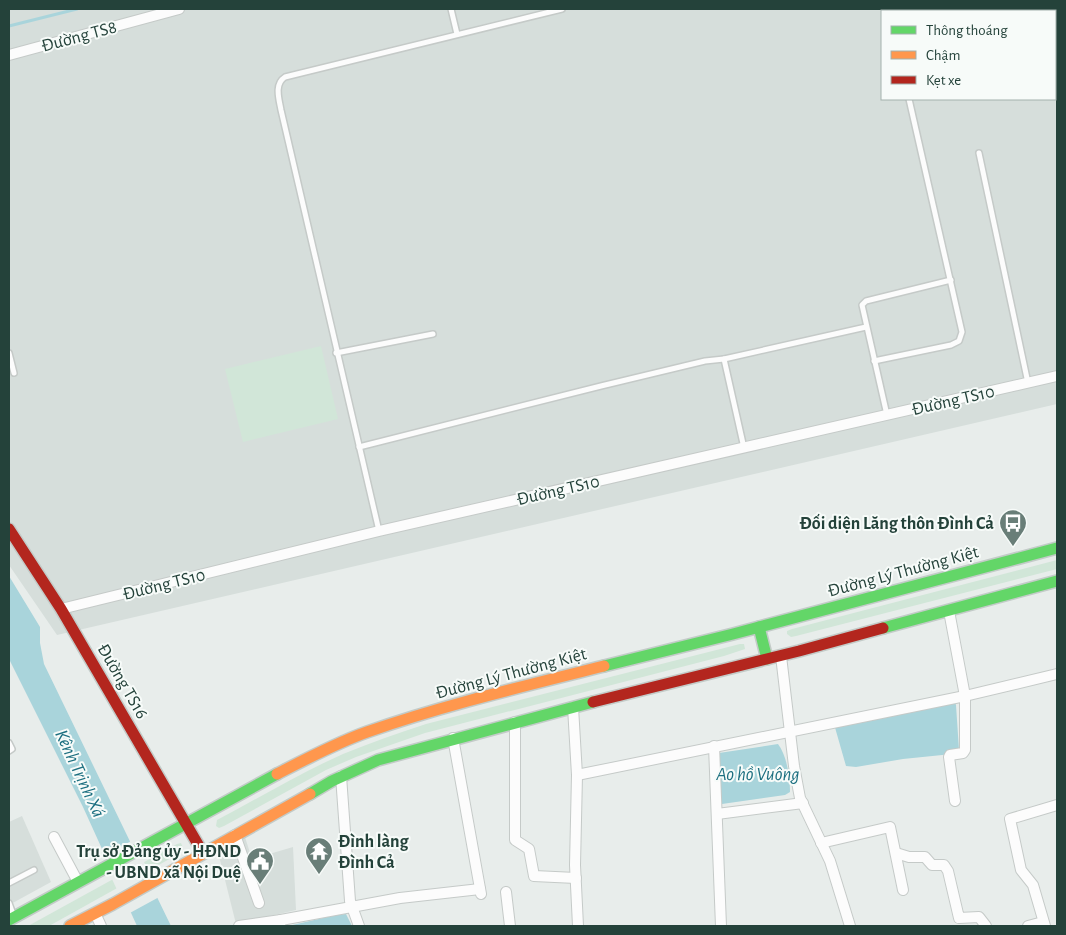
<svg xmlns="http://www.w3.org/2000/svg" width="1066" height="935" font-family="'Alegreya Sans',sans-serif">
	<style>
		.built { fill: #d6dedb; fill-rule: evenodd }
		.green { fill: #d1e6d8 }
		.water { fill: #a9d4db }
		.pier { fill: #e8edeb }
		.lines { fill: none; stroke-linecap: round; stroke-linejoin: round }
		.stream { stroke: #a9d4db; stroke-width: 3 }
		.lane-casing { stroke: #c5cac8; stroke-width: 8 }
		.street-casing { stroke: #c5cac8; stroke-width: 12 }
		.fast-casing { stroke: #c3cbc8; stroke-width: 14 }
		.slow-casing { stroke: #c3cbc8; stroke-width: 14 }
		.jam-casing { stroke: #c3cbc8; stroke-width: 14 }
		.lane { stroke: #fcfcfc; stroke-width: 5 }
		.street { stroke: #fcfcfc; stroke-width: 10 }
		.fast { stroke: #63d668; stroke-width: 11 }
		.slow { stroke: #ff974d; stroke-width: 11 }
		.jam { stroke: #b3261e; stroke-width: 11 }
		.labels { text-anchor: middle; stroke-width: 4; stroke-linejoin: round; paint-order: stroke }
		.street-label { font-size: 18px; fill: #24423a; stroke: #f7fbf9 }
		.poi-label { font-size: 18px; font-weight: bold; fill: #24423a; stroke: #f7fbf9; text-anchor: end }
		.water-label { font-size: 19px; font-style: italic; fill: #1c6f80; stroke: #f7fbf9 }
	</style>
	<rect width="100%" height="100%" fill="#e8edeb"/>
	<g class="built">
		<path d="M9 9H1057V404L57 635 9 565ZM882 11H1055V99H882Z"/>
		<path d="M22 816 51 882 9 905V822Z"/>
		<path d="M244 834 252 859 293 847 296 910 236 924 218 852Z"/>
	</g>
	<g class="green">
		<path d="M321 346 338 419 243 442 225 369Z"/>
		<path d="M1057 560V569L796 636 791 637 787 634V631L792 629Z"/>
		<path d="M740 644H744L745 649 724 656 425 733 356 757 326 770 224 826 219 828 216 826 217 820C259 798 300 773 343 754 370 743 398 733 426 724Z"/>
		<path d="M181 843 183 848 173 857 49 926H28L177 844Z"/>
	</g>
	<g class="water">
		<path d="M9 576 40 627V643L44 664 171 926H137L83 807 9 659Z"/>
		<path d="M953 697 956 705 959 750 952 754 903 759 856 767 846 766 834 724Z"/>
		<path d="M778 744C787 756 790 777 790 792L785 795 722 804 720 796 719 753Z"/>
		<path d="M346 914 352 926H288L336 915Z"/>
	</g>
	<path class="pier" d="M133 840 161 896 128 914 102 857Z"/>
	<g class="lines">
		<path class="stream" d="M9 26 77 9"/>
		<g class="lane-casing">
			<g id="lane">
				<path d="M451 9 457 34"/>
				<path d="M888 9 889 11"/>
				<path d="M1055 32 1057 42"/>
				<path d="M979 153 1028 383"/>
				<path d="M9 353 14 373"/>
				<path d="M336 353 433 334"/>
				<path d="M724 359 866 327"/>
				<path d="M874 361 951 345 959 341 962 332 909 99"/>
				<path d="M887 415 862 305 866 301 951 280"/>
				<path d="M359 447 601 386 705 361 724 359 744 448"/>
				<path d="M379 531 281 110C279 99 274 84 285 77L562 9"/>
				<path d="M9 743 12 749 9 751"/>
				<path d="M9 883 34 870"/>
				<path d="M9 903 13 914"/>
			</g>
		</g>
		<g class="street-casing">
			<g id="street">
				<path d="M9 55 179 9"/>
				<path d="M61 609 379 531 1057 376"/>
				<path d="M949 611 965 696V750L963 753 950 755 949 757 955 801"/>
				<path d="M781 656 794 766 800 798 830 861 850 926"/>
				<path d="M573 707 577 775 575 865 578 926"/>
				<path d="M515 722V840L529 849 534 876 576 878"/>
				<path d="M453 738 481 894"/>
				<path d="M714 746 721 926"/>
				<path d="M577 775 965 696 1057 674"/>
				<path d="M341 776 350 901 359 926"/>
				<path d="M717 814 803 803"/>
				<path d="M235 835 259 903"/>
				<path d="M54 837 78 882"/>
				<path d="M821 843 890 827 903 890"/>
				<path d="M896 853 909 857H925L932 865H944L948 871 959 918 979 917 986 926"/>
				<path d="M506 892 510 926"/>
				<path d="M95 913 101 926"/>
				<path d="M239 926 281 920"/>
				<path d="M280 926 281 920 400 898 480 889"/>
				<path d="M1028 926 1043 922"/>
				<path d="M1045 926 1033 885 1021 870 1010 819 1057 805"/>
			</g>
		</g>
		<g class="fast-casing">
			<g id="fast">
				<path d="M759 627 767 659"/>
				<path d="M883 628 1057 581"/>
				<path d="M604 666 733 634 1057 548"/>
				<path d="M310 794 332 781 378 760 593 702"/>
				<path d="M9 920 277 774"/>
			</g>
		</g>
		<g class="slow-casing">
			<g id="slow">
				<path d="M277 774C306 759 336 743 367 732 444 705 525 686 604 666"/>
				<path d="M70 926 113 904 310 794"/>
			</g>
		</g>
		<g class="jam-casing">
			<g id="jam">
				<path d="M9 529 61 609 203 853"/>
				<path d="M593 702 799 651 883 628"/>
			</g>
		</g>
		<use href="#lane" class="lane"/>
		<use href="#street" class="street"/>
		<use href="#fast" class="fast"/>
		<use href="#slow" class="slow"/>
		<use href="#jam" class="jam"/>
	</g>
	<defs>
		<g id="bus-pin" transform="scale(1.4375)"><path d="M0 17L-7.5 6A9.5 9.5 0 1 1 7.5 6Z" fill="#697e78" stroke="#f7fbf9"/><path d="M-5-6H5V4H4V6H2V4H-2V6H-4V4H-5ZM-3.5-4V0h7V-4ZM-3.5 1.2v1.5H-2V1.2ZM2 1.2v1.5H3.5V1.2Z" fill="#fff"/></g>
		<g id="temple-pin" transform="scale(1.4375)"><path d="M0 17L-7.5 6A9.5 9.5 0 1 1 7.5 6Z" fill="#697e78" stroke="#f7fbf9"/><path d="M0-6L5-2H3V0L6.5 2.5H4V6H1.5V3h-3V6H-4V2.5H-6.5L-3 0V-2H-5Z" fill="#fff"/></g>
		<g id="civic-pin" transform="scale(1.4375)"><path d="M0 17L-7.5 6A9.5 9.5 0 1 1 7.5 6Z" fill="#697e78" stroke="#f7fbf9"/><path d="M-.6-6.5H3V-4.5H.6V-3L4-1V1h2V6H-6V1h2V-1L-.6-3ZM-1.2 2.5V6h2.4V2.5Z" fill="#fff"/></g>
	</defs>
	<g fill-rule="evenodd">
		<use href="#bus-pin" x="1013" y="523"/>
		<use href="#temple-pin" x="319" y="851"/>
		<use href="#civic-pin" x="260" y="861"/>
	</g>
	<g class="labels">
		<g class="street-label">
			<text transform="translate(79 36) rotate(-15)" y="6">Đường TS8</text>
			<text transform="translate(953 400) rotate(-13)" y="6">Đường TS10</text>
			<text transform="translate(558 490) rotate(-13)" y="6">Đường TS10</text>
			<text transform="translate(903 571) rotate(-15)" y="6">Đường Lý Thường Kiệt</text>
			<text transform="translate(164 584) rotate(-14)" y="6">Đường TS10</text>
			<text transform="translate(511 673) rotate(-15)" y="6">Đường Lý Thường Kiệt</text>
			<text transform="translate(123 681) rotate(60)" y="6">Đường TS16</text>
		</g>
		<g class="poi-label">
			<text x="994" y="529">Đối diện Lăng thôn Đình Cả</text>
			<text x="338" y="847" text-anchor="start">Đình làng<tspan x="338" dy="21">Đình Cả</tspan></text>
			<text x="241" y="857">Trụ sở Đảng ủy - HĐND<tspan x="241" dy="21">- UBND xã Nội Duệ</tspan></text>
		</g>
		<g class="water-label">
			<text transform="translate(81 773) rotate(65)" y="7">Kênh Trịnh Xá</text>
			<text x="758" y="780">Ao hồ Vuông</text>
		</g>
	</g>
	<rect width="1066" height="935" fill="none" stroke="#24423a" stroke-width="20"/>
	<rect x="881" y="10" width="175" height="90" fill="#f7fbf9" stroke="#a3b1ad"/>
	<rect x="891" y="26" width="25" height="8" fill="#63d668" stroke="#a3b1ad"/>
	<text x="926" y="35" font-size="15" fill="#24423a">Thông thoáng</text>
	<rect x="891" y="51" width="25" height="8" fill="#ff974d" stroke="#a3b1ad"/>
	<text x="926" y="60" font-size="15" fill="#24423a">Chậm</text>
	<rect x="891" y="76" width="25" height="8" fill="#b3261e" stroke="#a3b1ad"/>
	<text x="926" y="85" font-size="15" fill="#24423a">Kẹt xe</text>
</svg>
